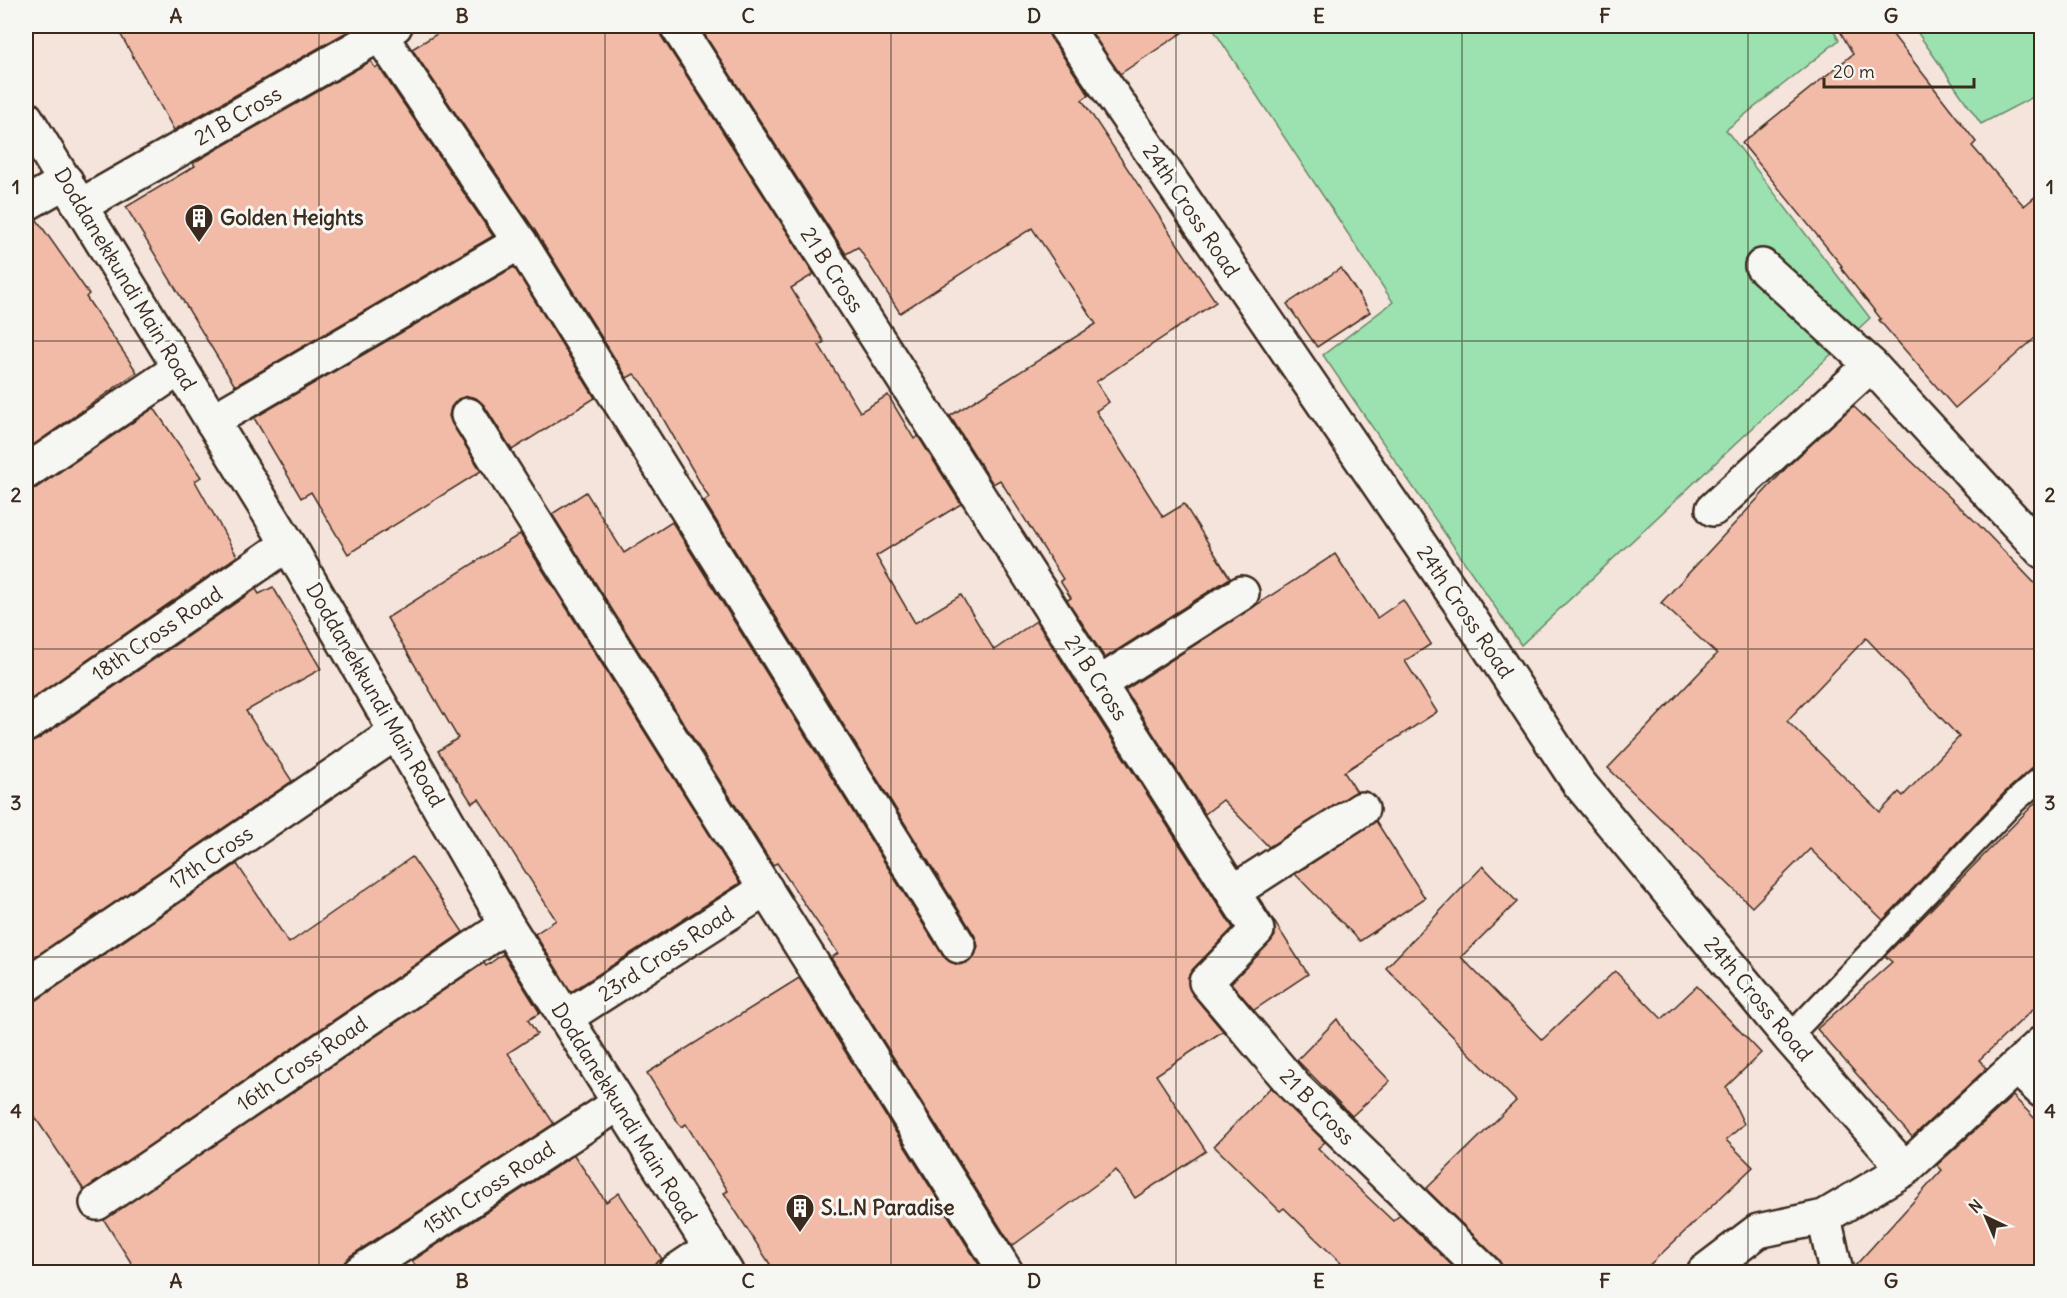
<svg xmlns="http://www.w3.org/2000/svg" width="2067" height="1298" font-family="Delius,sans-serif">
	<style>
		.green { fill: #9be2b0; stroke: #6b8667; stroke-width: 1.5 }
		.building { fill: #f2bba8; stroke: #3b2a1e; stroke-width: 1.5; fill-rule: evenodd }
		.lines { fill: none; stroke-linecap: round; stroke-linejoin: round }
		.service-casing { stroke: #3b2a1e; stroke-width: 27 }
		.minor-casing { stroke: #3b2a1e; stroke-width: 38 }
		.tertiary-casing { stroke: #3b2a1e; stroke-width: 38 }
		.service { stroke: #f6f6f2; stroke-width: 22 }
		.minor { stroke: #f6f6f2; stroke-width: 33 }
		.tertiary { stroke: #f6f6f2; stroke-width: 33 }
		.grid { fill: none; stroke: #3b2a1e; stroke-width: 1.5; stroke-opacity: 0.55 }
		.labels { text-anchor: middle; stroke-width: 6; stroke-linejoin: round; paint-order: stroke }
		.street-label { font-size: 21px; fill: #3b2a1e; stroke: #f6f6f2 }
		.poi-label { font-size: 21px; font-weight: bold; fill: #3b2a1e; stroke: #f6f6f2; text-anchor: start }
		.neatline { fill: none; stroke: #3b2a1e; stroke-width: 2 }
		.grid-label { font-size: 20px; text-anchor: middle; font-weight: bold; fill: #3b2a1e }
	</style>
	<rect width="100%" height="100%" fill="#f5e4dc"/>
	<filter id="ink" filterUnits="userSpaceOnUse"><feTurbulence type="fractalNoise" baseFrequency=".0167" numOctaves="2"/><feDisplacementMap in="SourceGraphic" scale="12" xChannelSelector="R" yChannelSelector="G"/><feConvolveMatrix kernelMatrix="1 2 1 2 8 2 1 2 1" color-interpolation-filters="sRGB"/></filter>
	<g filter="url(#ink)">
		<g class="green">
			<path d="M1211 26H1831L1839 40 1726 130 1870 318 1521 645 1323 355 1393 302Z"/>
			<path d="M1913 26H2041V93L1981 124Z"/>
		</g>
		<g class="building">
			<path d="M116 26H350L352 29 174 130Z"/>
			<path d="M450 26H658L661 36 814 274 791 288 824 342 819 345 860 412 888 395 914 439 918 436 961 504 876 556 915 623 961 595 994 650 1036 621 1233 928 1193 969 1188 977 1192 994 1223 1031 1156 1075 1206 1151 1135 1198 1116 1170 1012 1246 831 958 838 953 777 863 773 865 552 514 586 492 624 553 672 522 943 956 950 962 959 965 969 962 975 955 978 946 975 936 704 501 709 498 642 382 634 374 627 378 536 232 412 49Z"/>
			<path d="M699 26H1047L1050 37 1089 95 1082 100 1216 302 1096 382 1109 402 1096 411 1163 517 1184 504 1230 578 1105 658 1067 600 1071 598 1060 581 1063 579 1000 480 993 484 950 416 1096 324 1032 228 900 313 858 247 846 254Z"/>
			<path d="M1087 26H1192L1120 74Z"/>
			<path d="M1837 26H1886L1976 142 1972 146 2024 206 2042 191V332L1955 408 1879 320 1881 319 1840 267 1842 266 1742 143 1853 54Z"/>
			<path d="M371 61 375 68 378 66 493 236 235 386 126 207 195 166 193 163Z"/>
			<path d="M37 220 89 294 86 297 137 372 26 450V223Z"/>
			<path d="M514 267 595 398 512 450 484 405 476 398 468 396 458 399 451 407 449 416 452 424 481 471 348 554 311 492 301 498 254 418Z"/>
			<path d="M1341 268 1370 312 1317 347 1287 304Z"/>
			<path d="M1853 406 1978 524 2042 591V764L2033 767 2004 793 1883 920 1810 849 1752 907 1608 768 1717 654 1661 603 1788 466ZM1866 638 1959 737 1903 796 1899 792 1880 812 1787 721Z"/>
			<path d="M154 408 201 477 195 481 237 556 26 703V490L36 488Z"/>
			<path d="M520 534 740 883 571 992 535 934 556 920 479 799 472 803 438 751 458 738 387 618Z"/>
			<path d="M1335 554 1377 618 1403 600 1431 644 1405 661 1437 712 1344 772 1357 792 1269 847 1223 800 1205 814 1125 690Z"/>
			<path d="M273 587 321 669 246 711 292 781 26 963V743L37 740 256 589 259 594Z"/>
			<path d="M2042 796V1001L1979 1060 1987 1068 1912 1137 1817 1029 1892 962 1885 956Z"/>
			<path d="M1376 821 1425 898 1360 941 1295 874Z"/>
			<path d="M412 857 463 932 84 1190 26 1104V1003L37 1000 237 864 289 943Z"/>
			<path d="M1483 866 1517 902 1461 957 1542 1040 1615 971 1662 1019 1697 986 1761 1053 1726 1087 1744 1124 1726 1140 1753 1167 1642 1272H1503L1498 1259 1426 1189 1516 1101 1386 968Z"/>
			<path d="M1259 898 1308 974 1254 1010 1231 983 1275 936 1273 920Z"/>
			<path d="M503 954 540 1013 528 1020 537 1034 508 1053 554 1124 350 1256 344 1263 341 1272H137L104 1220 484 963 486 966Z"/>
			<path d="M799 978 981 1268 975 1272H775L724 1193 728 1191 686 1124 681 1127 647 1073Z"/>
			<path d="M1337 1019 1349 1038 1390 1081 1352 1116 1297 1060Z"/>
			<path d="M1271 1087 1325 1142 1318 1148 1356 1186 1393 1221 1400 1215 1459 1272H1350L1284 1208 1280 1211 1214 1146Z"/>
			<path d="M2013 1096 2042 1126V1272H1854V1267L1942 1170 1937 1165Z"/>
			<path d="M574 1155 606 1202 619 1193 662 1259 641 1272H420L412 1261Z"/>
		</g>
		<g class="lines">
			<g class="service-casing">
				<path id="service" d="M1789 1037 2014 802 2042 777"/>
			</g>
			<g class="minor-casing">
				<g id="minor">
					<path d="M677 26 1257 930 1206 982 1295 1087 1485 1272"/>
					<path d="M1065 26 1462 606 1578 782 1789 1037 1905 1169"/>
					<path d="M380 35 520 242 959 946"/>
					<path d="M26 204 66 181"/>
					<path d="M80 206 395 26"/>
					<path d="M1762 266 1871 365 2042 551"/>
					<path d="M468 415 1006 1272"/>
					<path d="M212 421 520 242"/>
					<path d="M26 472 180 368"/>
					<path d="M1713 509 1871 365"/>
					<path d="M1099 684 1242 593"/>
					<path d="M26 725 288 544"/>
					<path d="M1233 892 1362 809"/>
					<path d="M26 985 397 732"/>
					<path d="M565 1018 766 889"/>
					<path d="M2016 1067 2042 1091"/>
					<path d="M97 1203 507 925"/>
					<path d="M1824 1217 1836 1272"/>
					<path d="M360 1272 618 1104"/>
					<path d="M675 1272 709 1249"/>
					<path d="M1704 1272 1758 1231 1824 1217 1905 1169 2042 1043"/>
				</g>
			</g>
			<g class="tertiary-casing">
				<path id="tertiary" d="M26 118 288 544 507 925 726 1272"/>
			</g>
			<use href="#service" class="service"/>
			<use href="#minor" class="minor"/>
			<use href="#tertiary" class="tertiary"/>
		</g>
	</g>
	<path class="grid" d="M319 26V1272M605 26V1272M891 26V1272M1176 26V1272M1462 26V1272M1748 26V1272M26 341H2042M26 649H2042M26 957H2042"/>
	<defs>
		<g id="building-pin" transform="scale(1.5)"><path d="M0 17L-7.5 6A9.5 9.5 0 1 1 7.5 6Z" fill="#3b2a1e" stroke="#f6f6f2"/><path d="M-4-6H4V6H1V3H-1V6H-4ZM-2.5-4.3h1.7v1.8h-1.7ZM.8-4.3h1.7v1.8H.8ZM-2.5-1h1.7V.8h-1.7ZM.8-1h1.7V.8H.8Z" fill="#fff"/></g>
	</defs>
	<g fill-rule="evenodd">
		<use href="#building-pin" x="199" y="218"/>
		<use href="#building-pin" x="800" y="1208"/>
	</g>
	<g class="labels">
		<g class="street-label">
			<text transform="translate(238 116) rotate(-30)" y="7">21 B Cross</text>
			<text transform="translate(1191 211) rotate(56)" y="7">24th Cross Road</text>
			<text transform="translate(832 270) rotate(57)" y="7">21 B Cross</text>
			<text transform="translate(125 279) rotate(59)" y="7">Doddanekkundi Main Road</text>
			<text transform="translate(1465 612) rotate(56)" y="7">24th Cross Road</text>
			<text transform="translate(157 634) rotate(-34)" y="7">18th Cross Road</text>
			<text transform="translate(1096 678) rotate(57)" y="7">21 B Cross</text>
			<text transform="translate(375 695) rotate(60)" y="7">Doddanekkundi Main Road</text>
			<text transform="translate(211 858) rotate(-34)" y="7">17th Cross</text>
			<text transform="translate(666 954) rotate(-33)" y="7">23rd Cross Road</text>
			<text transform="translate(1758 999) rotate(50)" y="7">24th Cross Road</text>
			<text transform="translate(302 1064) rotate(-34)" y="7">16th Cross Road</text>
			<text transform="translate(1317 1107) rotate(46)" y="7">21 B Cross</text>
			<text transform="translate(624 1113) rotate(58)" y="7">Doddanekkundi Main Road</text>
			<text transform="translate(489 1188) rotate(-33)" y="7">15th Cross Road</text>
		</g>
		<g class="poi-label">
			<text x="220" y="225">Golden Heights</text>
			<text x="821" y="1215">S.L.N Paradise</text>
		</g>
	</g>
	<rect width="2067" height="1298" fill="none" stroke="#f6f6f2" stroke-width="66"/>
	<g transform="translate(1986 1217) rotate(316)" stroke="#f6f6f2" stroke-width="4.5" paint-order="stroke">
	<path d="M0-4.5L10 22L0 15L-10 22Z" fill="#3b2a1e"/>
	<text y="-9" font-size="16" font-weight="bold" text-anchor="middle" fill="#3b2a1e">N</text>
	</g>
	<path d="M1824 78v9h150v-9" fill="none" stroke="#3b2a1e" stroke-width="3"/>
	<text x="1833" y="78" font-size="18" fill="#3b2a1e" stroke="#f6f6f2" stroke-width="4.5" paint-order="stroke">20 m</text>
	<rect x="33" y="33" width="2001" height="1232" class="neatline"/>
	<g class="grid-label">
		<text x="176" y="23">A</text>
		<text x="462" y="23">B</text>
		<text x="748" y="23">C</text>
		<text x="1034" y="23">D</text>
		<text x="1319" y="23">E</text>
		<text x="1605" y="23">F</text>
		<text x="1891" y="23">G</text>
		<text x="16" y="194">1</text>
		<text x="2050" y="194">1</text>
		<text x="16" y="502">2</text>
		<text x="2050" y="502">2</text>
		<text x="16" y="810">3</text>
		<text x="2050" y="810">3</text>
		<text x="16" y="1118">4</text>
		<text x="2050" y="1118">4</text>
		<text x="176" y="1288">A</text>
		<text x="462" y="1288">B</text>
		<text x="748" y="1288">C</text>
		<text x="1034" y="1288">D</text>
		<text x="1319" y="1288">E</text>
		<text x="1605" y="1288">F</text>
		<text x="1891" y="1288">G</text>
	</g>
</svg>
